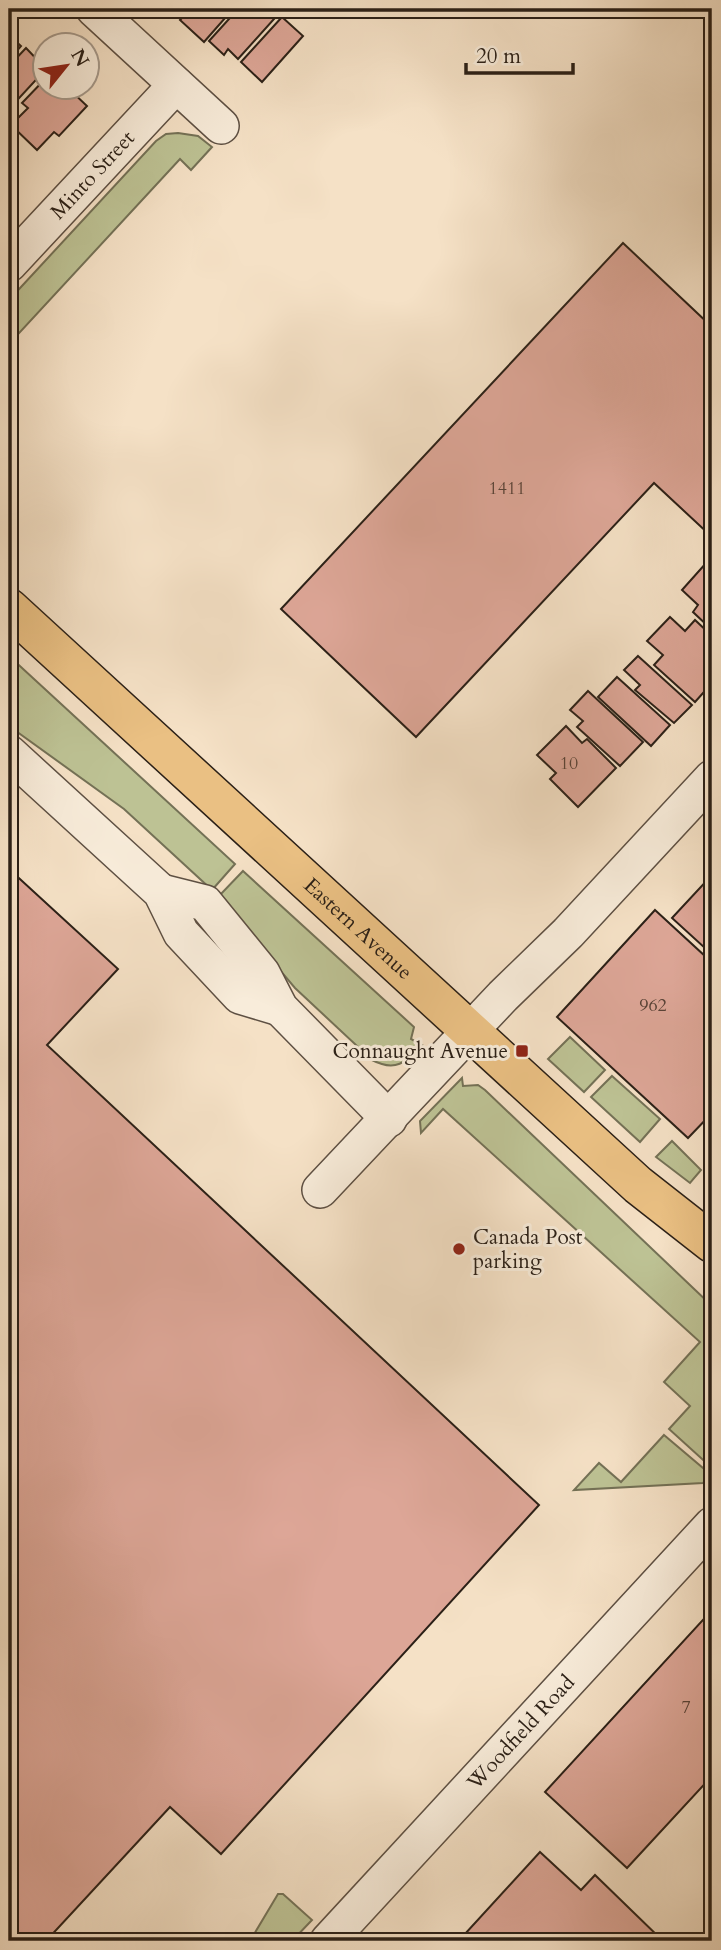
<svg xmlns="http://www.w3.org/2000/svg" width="721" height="1950" font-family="Cardo,serif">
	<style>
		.green { fill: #bdc294; stroke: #747156; stroke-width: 2 }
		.building { fill: #dda697; stroke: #2b2017; stroke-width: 2 }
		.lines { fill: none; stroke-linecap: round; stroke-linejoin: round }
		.minor-casing { stroke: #5e5043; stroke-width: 38 }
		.major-casing { stroke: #2b2017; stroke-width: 41 }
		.minor { stroke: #f8ecda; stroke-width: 35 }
		.major { stroke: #eac083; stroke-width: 38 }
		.poi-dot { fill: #8f2418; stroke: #f8ecda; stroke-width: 2.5 }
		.labels { text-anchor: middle; stroke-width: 6; stroke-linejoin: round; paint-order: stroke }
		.number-label { font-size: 18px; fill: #584237 }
		.street-label { font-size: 21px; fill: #2b2017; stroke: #f8ecda }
		.poi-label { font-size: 21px; fill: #2b2017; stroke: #f8ecda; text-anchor: end }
	</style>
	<rect width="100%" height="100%" fill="#f5e1c6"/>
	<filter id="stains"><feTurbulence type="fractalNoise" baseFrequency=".00286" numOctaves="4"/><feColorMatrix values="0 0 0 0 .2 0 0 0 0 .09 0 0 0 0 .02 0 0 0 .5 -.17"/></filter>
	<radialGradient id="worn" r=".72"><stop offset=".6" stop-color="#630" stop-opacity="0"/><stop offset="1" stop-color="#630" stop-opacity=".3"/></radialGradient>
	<g class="green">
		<path d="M178 133 198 136 212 147 191 170 180 159 9 344V300L156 141 166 134Z"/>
		<path d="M9 656 235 864 212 890 124 809 9 726Z"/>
		<path d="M243 871 414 1027 411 1039 422 1045C406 1063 395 1072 372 1060L295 988 218 897Z"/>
		<path d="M570 1037 605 1070 584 1092 548 1059Z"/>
		<path d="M612 1076 660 1119 640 1142 591 1097Z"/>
		<path d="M462 1078 463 1086 478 1085 485 1090 712 1306V1468L669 1429 690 1406 664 1382 700 1342 443 1109 421 1133 420 1121Z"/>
		<path d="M672 1141 701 1170 690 1183 656 1157Z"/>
		<path d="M664 1435 710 1474 703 1483 574 1490 599 1463 621 1482Z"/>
		<path d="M278 1894H283L312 1920 292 1941H250Z"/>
	</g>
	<g class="building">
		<path d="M190 9H233L204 42 180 20Z"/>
		<path d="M238 9H283L238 59 228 49 224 55 209 41Z"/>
		<path d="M282 17 303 36 262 82 241 62Z"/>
		<path d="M9 35 21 46 9 60Z"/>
		<path d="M26 48 46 69 9 109V66Z"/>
		<path d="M46 78V88H68L87 106 59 136 54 132 37 150 11 125 28 108 22 103Z"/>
		<path d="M623 243 712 327V537L654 483 416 737 281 609Z"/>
		<path d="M707 562 712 567V630L693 612 698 605 682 590Z"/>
		<path d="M670 617 685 631 695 620 712 636V683L695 702 654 665 663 655 647 641Z"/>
		<path d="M638 656 692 705 674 723 635 690 640 685 624 670Z"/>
		<path d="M617 677 670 725 651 746 598 697Z"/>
		<path d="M588 691 643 742 620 766 577 727 583 721 570 710Z"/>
		<path d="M566 726 582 743 587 739 616 768 578 807 550 779 556 773 537 755Z"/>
		<path d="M9 869 118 969 47 1045 539 1505 221 1854 170 1807 46 1941H9Z"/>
		<path d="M711 876 712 944 706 949 672 918Z"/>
		<path d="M655 910 705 956 712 949V1113L688 1138 557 1017Z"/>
		<path d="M712 1610V1776L627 1868 545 1792Z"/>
		<path d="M540 1852 581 1890 595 1875 663 1941H470L464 1935Z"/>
	</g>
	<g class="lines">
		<g class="minor-casing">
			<g id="minor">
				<path d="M94 9 221 126"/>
				<path id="s1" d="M9 264 176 85"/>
				<path d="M9 753 161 892 181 933 240 996 280 1008"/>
				<path d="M161 892 205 903 262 973 280 1008 389 1119"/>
				<path d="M320 1190 503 996 568 933 712 778"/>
				<path id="s2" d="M328 1941 712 1525"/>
			</g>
		</g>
		<g class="major-casing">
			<g id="major">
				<path id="s3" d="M9 608 638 1185 712 1243"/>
			</g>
		</g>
		<use href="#minor" class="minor"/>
		<use href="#major" class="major"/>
	</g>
	<g class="poi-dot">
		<rect x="515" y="1044" width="14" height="14" rx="3.5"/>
		<circle cx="459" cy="1249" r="7"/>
	</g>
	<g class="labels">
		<g class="number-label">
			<text x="507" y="494">1411</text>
			<text x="569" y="769">10</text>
			<text x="653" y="1011">962</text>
			<text x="686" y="1713">7</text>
		</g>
		<g class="street-label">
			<text dy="7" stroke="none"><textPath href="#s1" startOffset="122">Minto Street</textPath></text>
			<text dy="7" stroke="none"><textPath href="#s3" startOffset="474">Eastern Avenue</textPath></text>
			<text dy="7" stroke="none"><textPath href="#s2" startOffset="284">Woodfield Road</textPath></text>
		</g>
		<g class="poi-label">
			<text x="508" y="1058">Connaught Avenue</text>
			<text x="473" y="1244" text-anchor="start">Canada Post<tspan x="473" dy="24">parking</tspan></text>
		</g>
	</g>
	<rect width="721" height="1950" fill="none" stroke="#f5e1c6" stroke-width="35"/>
	<rect x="10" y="10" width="700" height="1929" fill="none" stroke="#2b2017" stroke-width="3.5"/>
	<rect x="18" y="18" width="686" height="1915" fill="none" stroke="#2b2017" stroke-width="2"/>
	<g transform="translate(66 66) rotate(60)"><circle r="33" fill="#f8ecda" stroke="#a69a8c" stroke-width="2"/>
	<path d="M0-5L12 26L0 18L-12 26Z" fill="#8f2418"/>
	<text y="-10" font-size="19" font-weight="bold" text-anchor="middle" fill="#2b2017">N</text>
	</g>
	<path d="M466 63v10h107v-10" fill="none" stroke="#2b2017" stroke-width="3.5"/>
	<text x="476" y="63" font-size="21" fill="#2b2017" stroke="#f8ecda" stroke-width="5" paint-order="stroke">20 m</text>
	<rect width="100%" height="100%" filter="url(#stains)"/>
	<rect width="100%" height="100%" fill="url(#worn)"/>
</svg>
